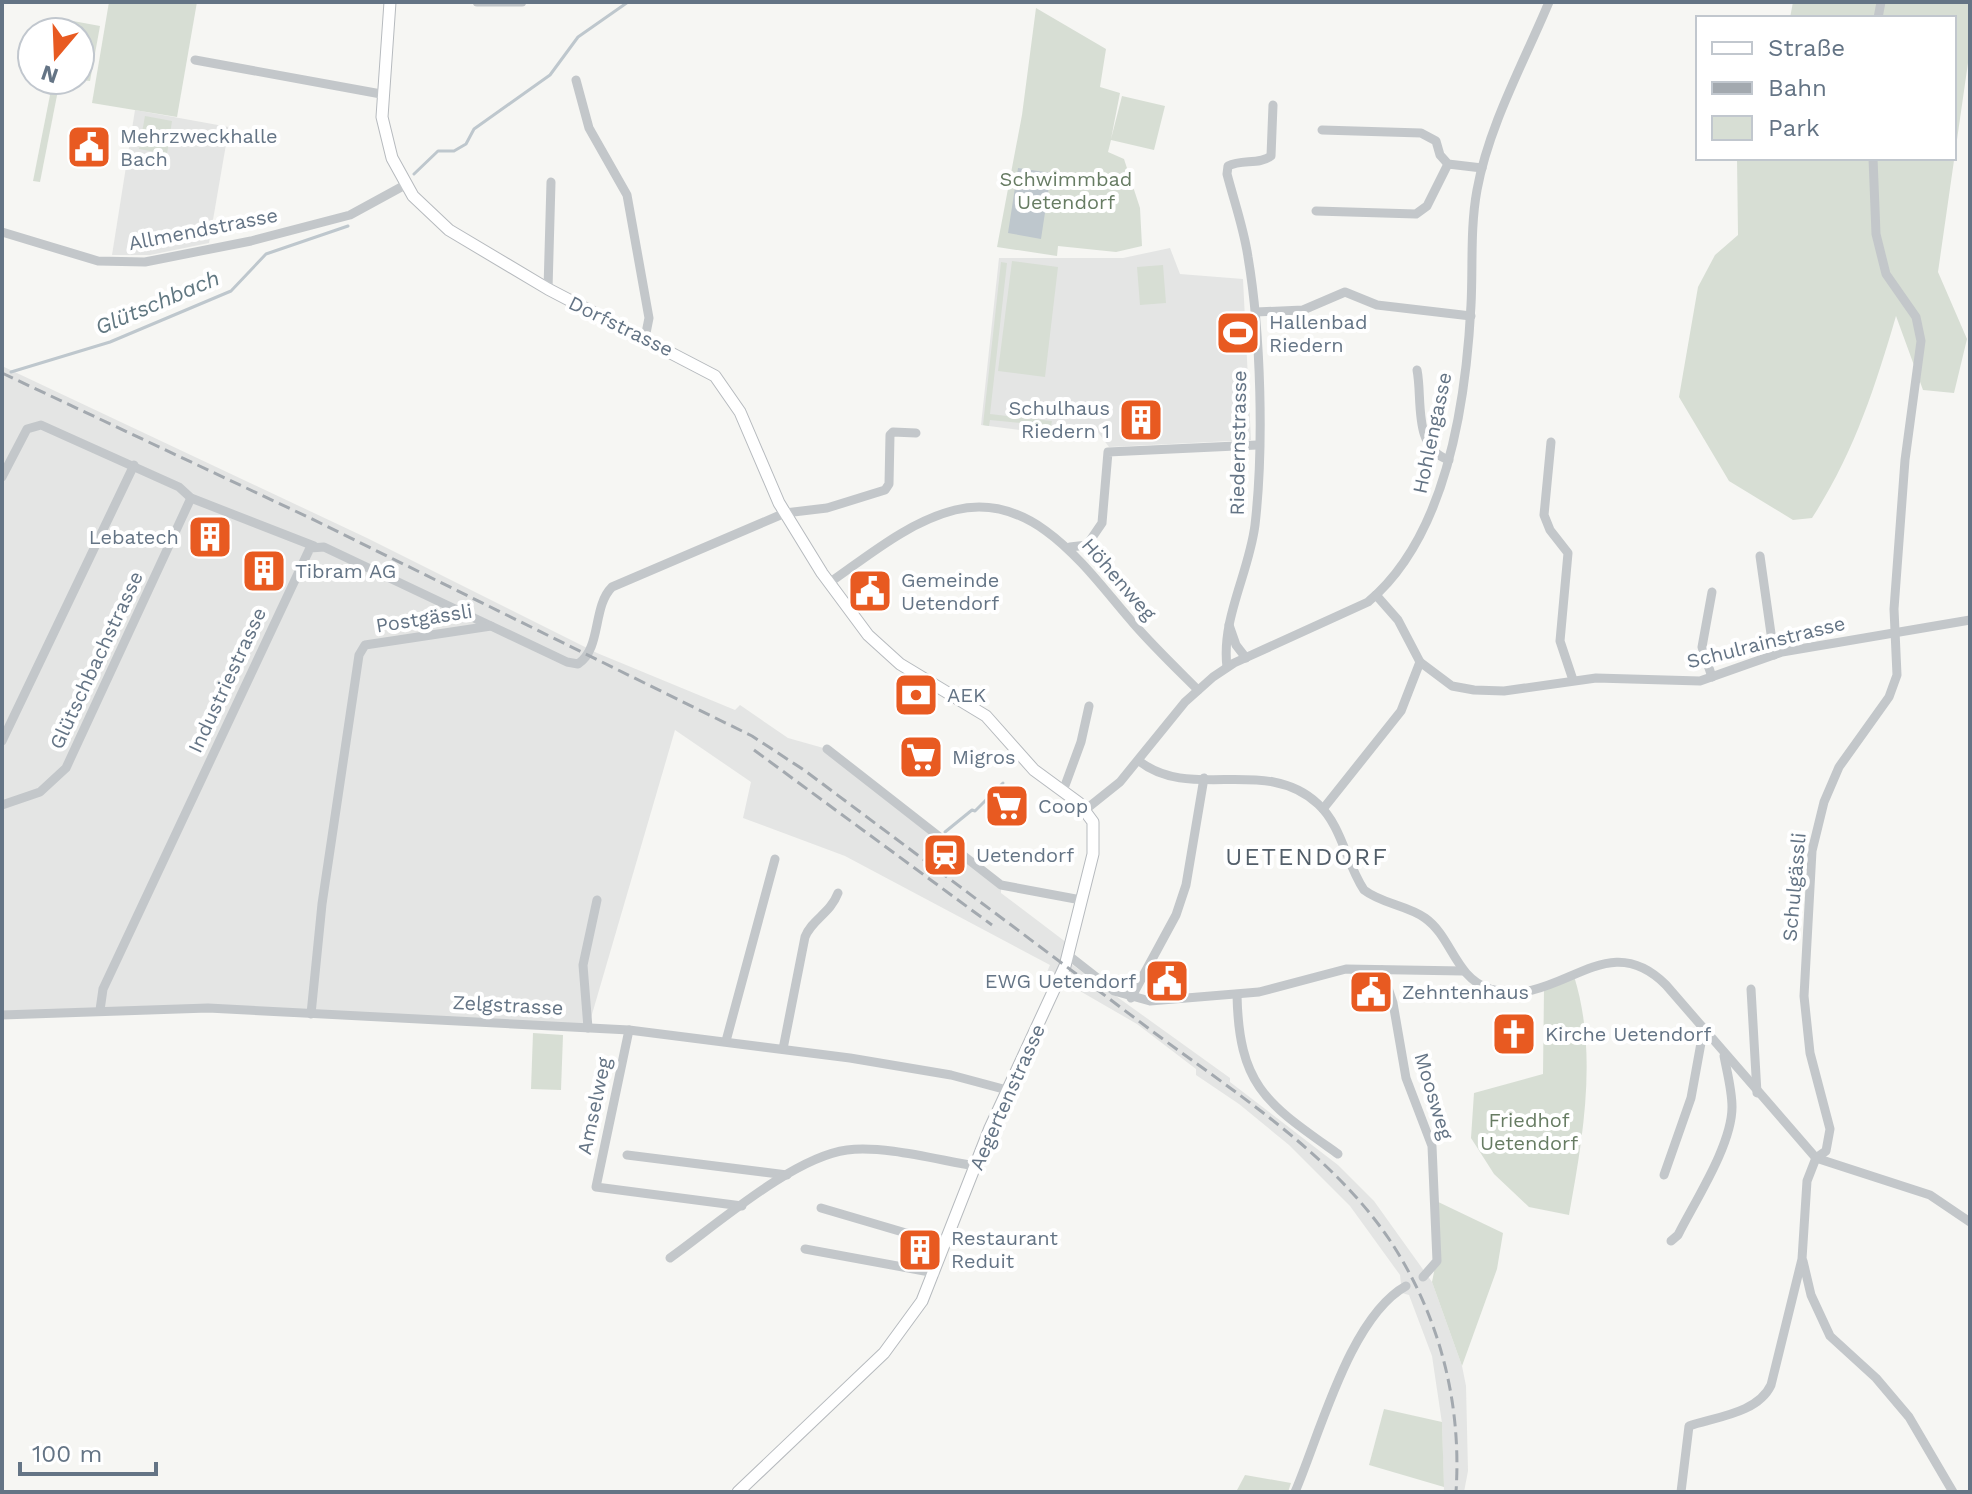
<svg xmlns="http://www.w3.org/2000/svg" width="1972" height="1494" font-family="'Work Sans',sans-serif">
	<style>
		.built { fill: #e4e5e4 }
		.green { fill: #d7ded4 }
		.water { fill: #bec7cd }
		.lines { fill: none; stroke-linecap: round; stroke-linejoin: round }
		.stream { stroke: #bec7cd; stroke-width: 3 }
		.major-casing { stroke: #b6babe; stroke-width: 13 }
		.minor { stroke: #c3c7ca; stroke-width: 9 }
		.major { stroke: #fff; stroke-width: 11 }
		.rail { stroke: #a3a9af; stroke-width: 3; stroke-dasharray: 12 6; stroke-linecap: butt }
		.labels { text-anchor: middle; stroke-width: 8; stroke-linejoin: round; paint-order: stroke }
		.poi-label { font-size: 20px; fill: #647485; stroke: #fff; text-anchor: start }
		.park-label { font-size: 20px; fill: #677c63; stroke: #fff }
		.street-label { font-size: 20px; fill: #647485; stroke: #fff }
		.water-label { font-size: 22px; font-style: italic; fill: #607781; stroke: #fff }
		.quarter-label { font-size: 24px; letter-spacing: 2px; fill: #525e69; stroke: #fff }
	</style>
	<rect width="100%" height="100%" fill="#f6f6f3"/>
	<g class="built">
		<path d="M135 110 229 127 209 243 150 255H112Z"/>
		<path d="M1170 248 1180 274 1243 279 1251 440 1109 447 1097 431 1060 435 981 425 999 258H1123Z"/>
		<path d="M2 366 367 538 597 653 735 710 740 705 788 738 827 749 1001 885V893L1071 946 1070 963 1230 1078V1082L1338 1165 1374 1201 1432 1282 1462 1366 1466 1386 1468 1471 1464 1492H1444L1442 1423 1432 1356 1409 1295 1402 1293 1400 1275 1350 1206 1289 1145 1239 1104 1196 1075V1069L1137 1024 1047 972 1050 965 845 856 743 818 751 782 675 730 588 1028 208 1008 2 1015Z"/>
	</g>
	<g class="green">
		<path d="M109 2H197L177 117 92 103Z"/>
		<path d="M1793 2H1970V49L1938 272 1967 339 1954 393 1923 390 1896 316C1875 388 1853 455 1812 518L1793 520 1729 481 1679 397 1698 287 1715 255 1738 235 1737 158H1954V18H1790Z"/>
		<path d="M1036 8 1106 49 1100 87 1120 93 1111 139 1122 96 1165 106 1154 150 1111 140 1108 152 1124 159 1140 208 1142 246 1116 252 1058 246 1057 256 997 247 1022 115Z"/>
		<path d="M73 21 100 26 90 81 80 80V32H71Z"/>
		<path d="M53 80H60L40 182 33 181Z"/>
		<path d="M145 116 172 121 167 154 139 149Z"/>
		<path d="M1012 261 1058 267 1045 377 998 371Z"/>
		<path d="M1001 262 1007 263 990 414 1052 421 1051 426 990 420 989 426 983 425Z"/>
		<path d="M1163 265 1166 303 1140 305 1137 267Z"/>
		<path d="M1574 976C1598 1053 1583 1137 1569 1215L1529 1207 1494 1174 1471 1138 1474 1093 1543 1074 1544 989Z"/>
		<path d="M533 1033 563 1035 561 1090 531 1089Z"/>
		<path d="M1432 1199 1503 1233 1497 1269 1462 1366 1432 1282 1435 1267Z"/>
		<path d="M1384 1409 1442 1422 1444 1487 1369 1465Z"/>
		<path d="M1245 1475 1291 1483 1288 1492H1236Z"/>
	</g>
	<path class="water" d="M1018 168 1051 173 1041 239 1008 233Z"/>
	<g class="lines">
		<g class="stream">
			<path d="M414 174 438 151H454L466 144 474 129 550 75 578 37 628 2"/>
			<path d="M11 372 110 342 231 291 266 254 348 226"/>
			<path d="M945 832 972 810 975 811 1003 783"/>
		</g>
		<g class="major-casing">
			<path id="major" d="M390 2 382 117 392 158 413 196 449 230 548 289 715 376 740 412 779 503 822 573 868 635 900 664 986 716 1034 770 1079 803 1093 822V854L1065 966 990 1128 922 1301 884 1353 738 1492"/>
		</g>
		<g class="minor">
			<path d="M477 2H522"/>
			<path d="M1878 18 1881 2"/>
			<path d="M195 60 381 94"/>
			<path d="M576 80 589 128 627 195 649 318 645 338"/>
			<path d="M1322 130 1421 133 1436 141 1440 155 1448 164 1482 168"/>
			<path d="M1316 211 1416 214 1427 206 1448 164"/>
			<path d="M2 232 98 261 145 262 251 241 350 215 405 185"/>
			<path d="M548 289 551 182"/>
			<path d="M1256 312 1303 310 1345 292 1377 305 1471 316"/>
			<path d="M1417 370C1423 399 1412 448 1449 460"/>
			<path d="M1551 442 1544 515 1550 530 1568 553 1560 641 1573 680"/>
			<path d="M2 477 27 429 41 425 179 487 191 498 314 546"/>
			<path d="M1070 547 1087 545 1102 523 1108 452 1257 445"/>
			<path d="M1760 556 1774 655"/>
			<path d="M829 583C868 556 908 522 955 510 1036 490 1089 573 1134 624 1154 647 1176 668 1198 690"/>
			<path d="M1712 592 1702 647 1712 677"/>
			<path d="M1376 595 1398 620 1420 662 1452 686 1474 690 1504 691 1596 678 1700 681 1782 652 1970 620"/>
			<path d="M1229 625 1236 645 1246 658"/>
			<path d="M1227 667C1221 619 1249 573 1255 525 1264 447 1261 334 1248 257 1244 229 1234 201 1227 174L1228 166C1242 159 1259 165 1271 156L1273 105"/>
			<path d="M2 741 134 465"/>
			<path d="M827 749 1001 885 1081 900"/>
			<path d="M1139 761C1191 802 1266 755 1318 804 1342 826 1346 863 1364 890 1382 904 1407 905 1425 918 1452 937 1455 978 1490 989 1560 1010 1604 923 1666 985L1816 1158 1930 1195 1970 1222"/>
			<path d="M1063 791 1081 742 1089 706"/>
			<path d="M2 805 40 792 66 768 191 498"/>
			<path d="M1323 809 1401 711 1420 662"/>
			<path d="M1085 810 1120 782 1185 702 1213 677 1234 663 1368 602C1447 536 1466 403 1471 305 1473 267 1470 228 1477 190 1489 125 1524 62 1549 2"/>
			<path d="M1068 955 1114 991 1150 1001 1259 992 1346 969 1463 971"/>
			<path d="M1382 970 1393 1003 1406 1078 1432 1146 1437 1261 1423 1277"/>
			<path d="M1751 989 1757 1093"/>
			<path d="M1237 995C1239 1088 1268 1104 1338 1154"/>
			<path d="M1131 998 1176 915 1186 885 1204 778"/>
			<path d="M100 1010 103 989 310 548 324 547 491 626"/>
			<path d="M311 1014 322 904 359 655 365 645 491 626 567 662 578 664C602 648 592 607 612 587L785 513 827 508 885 490 889 484 890 435 893 432 916 433"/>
			<path d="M2 1015 208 1008 629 1030 850 1058 951 1075 1007 1090"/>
			<path d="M588 1028 583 965 597 900"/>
			<path d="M629 1030 596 1187 742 1206"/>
			<path d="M726 1041 775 859"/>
			<path d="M783 1049 805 937C812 919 830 914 838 893"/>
			<path d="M627 1155 787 1175"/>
			<path d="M1816 1158 1826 1151 1830 1129 1810 1053 1804 996 1812 851 1824 802 1839 767 1889 697 1897 675 1894 609 1905 460 1921 341 1916 317 1886 274 1876 234 1873 158"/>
			<path d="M1664 1175 1691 1098 1703 1032"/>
			<path d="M821 1208 906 1233 948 1240"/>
			<path d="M1671 1241 1678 1235C1695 1201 1732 1145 1732 1107 1732 1090 1727 1072 1724 1056"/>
			<path d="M805 1249 935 1273"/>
			<path d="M670 1258C715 1226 793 1157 847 1150 883 1145 938 1160 975 1166"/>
			<path d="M1803 1261 1811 1295 1830 1336 1876 1378 1909 1417 1953 1492"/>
			<path d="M1295 1492C1320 1434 1350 1317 1406 1286"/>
			<path d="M1681 1492 1689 1426C1716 1417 1758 1413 1771 1385L1802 1259 1807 1181 1816 1158"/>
		</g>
		<use href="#major" class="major"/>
		<g class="rail">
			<path d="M2 373 310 518 752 736 804 770C919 856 1034 942 1148 1028 1232 1091 1329 1151 1389 1239 1439 1314 1462 1402 1456 1492"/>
			<path d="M754 750 992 925"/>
		</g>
	</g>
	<defs>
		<g id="civic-square" transform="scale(2.3)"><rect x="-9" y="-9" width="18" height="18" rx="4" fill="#e85a21" stroke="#fff"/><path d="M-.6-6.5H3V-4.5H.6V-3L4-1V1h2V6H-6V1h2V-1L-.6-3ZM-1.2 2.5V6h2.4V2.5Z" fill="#fff"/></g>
		<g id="stadium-square" transform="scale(2.3)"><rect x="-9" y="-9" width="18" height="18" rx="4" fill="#e85a21" stroke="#fff"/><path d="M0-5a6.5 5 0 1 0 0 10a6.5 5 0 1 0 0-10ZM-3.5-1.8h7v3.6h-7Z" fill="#fff"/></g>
		<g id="building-square" transform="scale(2.3)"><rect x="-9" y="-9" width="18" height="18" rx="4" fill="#e85a21" stroke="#fff"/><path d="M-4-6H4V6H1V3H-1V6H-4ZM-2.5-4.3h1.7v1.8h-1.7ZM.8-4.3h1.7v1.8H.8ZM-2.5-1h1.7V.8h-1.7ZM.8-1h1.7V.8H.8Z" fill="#fff"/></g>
		<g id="bank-square" transform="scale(2.3)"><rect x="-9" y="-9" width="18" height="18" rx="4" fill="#e85a21" stroke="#fff"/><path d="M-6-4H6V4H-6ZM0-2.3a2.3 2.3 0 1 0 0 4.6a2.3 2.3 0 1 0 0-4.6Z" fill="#fff"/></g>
		<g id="supermarket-square" transform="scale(2.3)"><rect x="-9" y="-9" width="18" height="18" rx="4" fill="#e85a21" stroke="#fff"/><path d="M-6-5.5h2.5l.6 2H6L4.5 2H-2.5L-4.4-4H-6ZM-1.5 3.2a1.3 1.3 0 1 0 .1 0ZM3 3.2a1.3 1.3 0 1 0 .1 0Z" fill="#fff"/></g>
		<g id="station-square" transform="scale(2.3)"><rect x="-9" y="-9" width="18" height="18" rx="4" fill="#e85a21" stroke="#fff"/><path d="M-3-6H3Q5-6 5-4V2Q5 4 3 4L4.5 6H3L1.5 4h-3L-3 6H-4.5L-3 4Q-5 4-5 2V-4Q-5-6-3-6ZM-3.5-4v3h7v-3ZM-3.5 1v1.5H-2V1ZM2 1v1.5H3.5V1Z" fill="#fff"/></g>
		<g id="church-square" transform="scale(2.3)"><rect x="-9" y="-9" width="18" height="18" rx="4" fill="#e85a21" stroke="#fff"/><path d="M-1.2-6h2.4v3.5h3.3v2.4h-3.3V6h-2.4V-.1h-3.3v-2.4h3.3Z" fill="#fff"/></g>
	</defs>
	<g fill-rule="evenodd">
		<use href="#civic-square" x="89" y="147"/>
		<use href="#stadium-square" x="1238" y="333"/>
		<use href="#building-square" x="1141" y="420"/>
		<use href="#building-square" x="210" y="537"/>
		<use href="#building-square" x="264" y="571"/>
		<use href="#civic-square" x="870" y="591"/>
		<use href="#bank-square" x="916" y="695"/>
		<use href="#supermarket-square" x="921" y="757"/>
		<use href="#supermarket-square" x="1007" y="806"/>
		<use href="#station-square" x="945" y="855"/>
		<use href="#civic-square" x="1167" y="981"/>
		<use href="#civic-square" x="1371" y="992"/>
		<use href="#church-square" x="1514" y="1034"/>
		<use href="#building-square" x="920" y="1250"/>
	</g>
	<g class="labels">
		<g class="poi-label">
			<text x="120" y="143">Mehrzweckhalle<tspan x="120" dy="23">Bach</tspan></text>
			<text x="1269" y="329">Hallenbad<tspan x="1269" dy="23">Riedern</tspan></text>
			<text x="1110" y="415" text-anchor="end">Schulhaus<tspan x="1110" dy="23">Riedern 1</tspan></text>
			<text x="179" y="544" text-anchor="end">Lebatech</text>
			<text x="295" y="578">Tibram AG</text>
			<text x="901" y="587">Gemeinde<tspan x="901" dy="23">Uetendorf</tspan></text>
			<text x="947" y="702">AEK</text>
			<text x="952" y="764">Migros</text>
			<text x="1038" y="813">Coop</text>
			<text x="976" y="862">Uetendorf</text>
			<text x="1136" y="988" text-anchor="end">EWG Uetendorf</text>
			<text x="1402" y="999">Zehntenhaus</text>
			<text x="1545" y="1041">Kirche Uetendorf</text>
			<text x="951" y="1245">Restaurant<tspan x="951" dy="23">Reduit</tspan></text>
		</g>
		<g class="park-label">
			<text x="1066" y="186">Schwimmbad<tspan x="1066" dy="23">Uetendorf</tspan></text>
			<text x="1529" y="1127">Friedhof<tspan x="1529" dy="23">Uetendorf</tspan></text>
		</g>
		<g class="street-label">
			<text transform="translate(203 229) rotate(-11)" y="7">Allmendstrasse</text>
			<text transform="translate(621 326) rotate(26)" y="7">Dorfstrasse</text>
			<text transform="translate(1432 433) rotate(-78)" y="7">Hohlengasse</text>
			<text transform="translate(1238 443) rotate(-89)" y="7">Riedernstrasse</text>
			<text transform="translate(1119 579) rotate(49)" y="7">Höhenweg</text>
			<text transform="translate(424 618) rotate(-9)" y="7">Postgässli</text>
			<text transform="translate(1766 642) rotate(-14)" y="7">Schulrainstrasse</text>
			<text transform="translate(96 660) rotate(-65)" y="7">Glütschbachstrasse</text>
			<text transform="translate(227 680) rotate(-65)" y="7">Industriestrasse</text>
			<text transform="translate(1794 887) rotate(-85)" y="7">Schulgässli</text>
			<text transform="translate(508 1005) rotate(3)" y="7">Zelgstrasse</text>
			<text transform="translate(1434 1096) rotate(73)" y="7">Moosweg</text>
			<text transform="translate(1007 1097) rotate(-66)" y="7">Aegertenstrasse</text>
			<text transform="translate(594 1106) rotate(-78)" y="7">Amselweg</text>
		</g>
		<g class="water-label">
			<text transform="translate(157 302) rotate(-23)" y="8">Glütschbach</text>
		</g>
		<g class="quarter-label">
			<text x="1307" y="865">UETENDORF</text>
		</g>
	</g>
	<rect width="1972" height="1494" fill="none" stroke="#647485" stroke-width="8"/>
	<rect x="1696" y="16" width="260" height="144" fill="#ffffff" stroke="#c1c7ce" stroke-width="2"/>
	<rect x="1712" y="42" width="40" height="12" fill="#ffffff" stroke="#c1c7ce" stroke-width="2"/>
	<text x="1768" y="56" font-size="24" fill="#647485">Straße</text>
	<rect x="1712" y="82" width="40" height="12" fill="#a3a9af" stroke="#c1c7ce" stroke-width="2"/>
	<text x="1768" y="96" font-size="24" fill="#647485">Bahn</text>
	<rect x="1712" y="116" width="40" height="24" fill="#d7ded4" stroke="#c1c7ce" stroke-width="2"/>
	<text x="1768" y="136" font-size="24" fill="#647485">Park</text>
	<g transform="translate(56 56) rotate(199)"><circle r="38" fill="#ffffff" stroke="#c1c7ce" stroke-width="2"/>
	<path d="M0-6L14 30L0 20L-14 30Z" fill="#e85a21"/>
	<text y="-12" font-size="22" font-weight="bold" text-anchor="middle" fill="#647485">N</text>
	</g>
	<path d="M20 1462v12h136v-12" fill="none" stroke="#647485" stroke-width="4"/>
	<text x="32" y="1462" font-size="24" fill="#647485" stroke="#ffffff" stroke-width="6" paint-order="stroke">100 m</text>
</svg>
